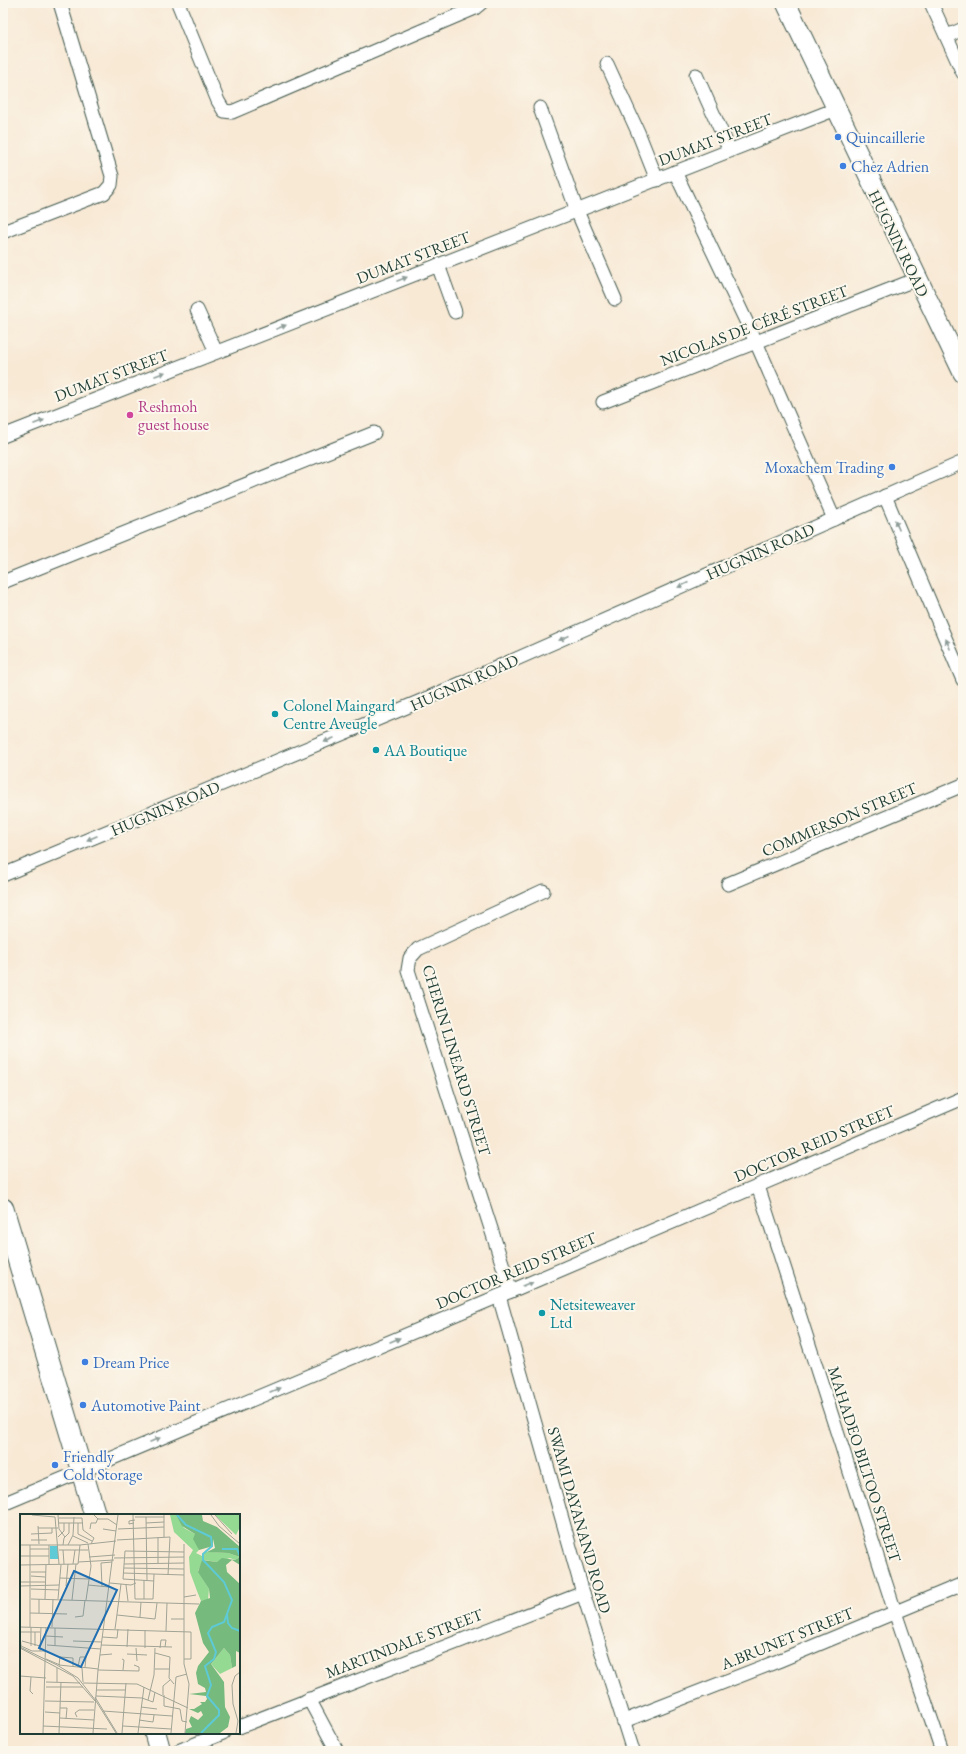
<svg xmlns="http://www.w3.org/2000/svg" width="966" height="1754" font-family="'EB Garamond',serif">
	<style>
		.lines { fill: none; stroke-linecap: round; stroke-linejoin: round }
		.street-casing { stroke: #40574c; stroke-width: 15 }
		.secondary-casing { stroke: #40574c; stroke-width: 21 }
		.primary-casing { stroke: #40574c; stroke-width: 23 }
		.street { stroke: #fff; stroke-width: 13 }
		.secondary { stroke: #fff; stroke-width: 19 }
		.primary { stroke: #fff; stroke-width: 21 }
		.oneway { fill: #8f9e9a }
		.shop-dot { fill: #3f7fe0; stroke: #fbf7ec; stroke-width: 1.5 }
		.hotel-dot { fill: #d1479c; stroke: #fbf7ec; stroke-width: 1.5 }
		.culture-dot { fill: #0f9aa8; stroke: #fbf7ec; stroke-width: 1.5 }
		.labels { text-anchor: middle; stroke-width: 4; stroke-linejoin: round; paint-order: stroke }
		.shop-label { font-size: 16px; fill: #366cbe; stroke: #fbf7ec; text-anchor: start }
		.street-label { font-size: 16px; fill: #1f3d34; stroke: #fbf7ec }
		.hotel-label { font-size: 16px; fill: #b23c85; stroke: #fbf7ec; text-anchor: start }
		.culture-label { font-size: 16px; fill: #0d838f; stroke: #fbf7ec; text-anchor: start }
		.inset-river { fill: none; stroke: #5dcad5; stroke-width: 2 }
		.inset-road { fill: none; stroke: #a1a495; stroke-width: 1 }
		.view { fill: #1f6fb2; fill-opacity: 0.15; stroke: #1f6fb2; stroke-width: 2 }
		.inset-edge { fill: none; stroke: #1f3d34; stroke-width: 2 }
	</style>
	<rect width="100%" height="100%" fill="#fbf7ec"/>
	<filter id="ink" filterUnits="userSpaceOnUse"><feTurbulence type="fractalNoise" baseFrequency=".025" numOctaves="2"/><feDisplacementMap in="SourceGraphic" scale="8" xChannelSelector="R" yChannelSelector="G"/><feConvolveMatrix kernelMatrix="1 2 1 2 8 2 1 2 1" color-interpolation-filters="sRGB"/></filter>
	<filter id="wash" filterUnits="userSpaceOnUse"><feTurbulence type="fractalNoise" baseFrequency=".012" numOctaves="4" result="noise"/><feDisplacementMap in="SourceGraphic" scale="16" xChannelSelector="R" yChannelSelector="G"/><feGaussianBlur stdDeviation="0.9" result="paint"/><feColorMatrix in="noise" values="0 0 0 0 0 0 0 0 0 0 0 0 0 0 0 0 0 1.4 0 .05"/><feComposite in="paint" operator="in"/></filter>
	<g filter="url(#wash)">
		<rect width="100%" height="100%" fill="#f8e9d5"/>
	</g>
	<g filter="url(#ink)">
		<g class="lines">
			<g class="street-casing">
				<g id="street">
					<path d="M178 3 218 101 224 111 232 112 475 8 481 3"/>
					<path d="M931 3 963 73"/>
					<path d="M947 36 963 29"/>
					<path d="M607 64 638 132 657 180"/>
					<path d="M696 75 730 151"/>
					<path d="M540 108 577 211 615 299"/>
					<path d="M675 172 756 342 834 519"/>
					<path d="M3 232 104 193 111 185 112 176 60 3"/>
					<path d="M438 265 455 312"/>
					<path d="M197 310 216 352"/>
					<path d="M603 402 917 279"/>
					<path d="M3 436 836 109"/>
					<path d="M885 496 963 680"/>
					<path d="M3 582 374 433"/>
					<path d="M3 875 421 701 963 462"/>
					<path d="M728 884 963 785"/>
					<path d="M758 1186 895 1612 942 1751"/>
					<path d="M511 1291 408 970 410 958 418 949 543 891"/>
					<path d="M499 1296 583 1593 633 1751"/>
					<path d="M3 1504 511 1291 963 1098"/>
					<path d="M309 1699 337 1751"/>
					<path d="M624 1721 778 1661 963 1584"/>
					<path d="M239 1727 583 1593"/>
					<path d="M178 1751 223 1733"/>
				</g>
			</g>
			<g class="secondary-casing">
				<path id="secondary" d="M786 3 963 373"/>
			</g>
			<g class="primary-casing">
				<g id="primary">
					<path d="M3 1209 95 1515"/>
					<path d="M155 1733 160 1751"/>
				</g>
			</g>
			<use href="#street" class="street"/>
			<use href="#secondary" class="secondary"/>
			<use href="#primary" class="primary"/>
		</g>
		<defs><path id="oneway-solid" d="M-6-.8H1V-3.2L6.5 0L1 3.2V.8H-6Z"/></defs>
		<g class="oneway">
			<use href="#oneway-solid" transform="translate(402 279) rotate(-21)"/>
			<use href="#oneway-solid" transform="translate(281 327) rotate(-21)"/>
			<use href="#oneway-solid" transform="translate(160 374) rotate(-21)"/>
			<use href="#oneway-solid" transform="translate(39 422) rotate(-21)"/>
			<use href="#oneway-solid" transform="translate(897 525) rotate(-113)"/>
			<use href="#oneway-solid" transform="translate(683 585) rotate(156)"/>
			<use href="#oneway-solid" transform="translate(564 638) rotate(156)"/>
			<use href="#oneway-solid" transform="translate(948 644) rotate(-113)"/>
			<use href="#oneway-solid" transform="translate(329 740) rotate(157)"/>
			<use href="#oneway-solid" transform="translate(92 838) rotate(157)"/>
			<use href="#oneway-solid" transform="translate(528 1284) rotate(-23)"/>
			<use href="#oneway-solid" transform="translate(395 1340) rotate(-23)"/>
			<use href="#oneway-solid" transform="translate(275 1390) rotate(-23)"/>
			<use href="#oneway-solid" transform="translate(155 1440) rotate(-23)"/>
		</g>
	</g>
	<g class="shop-dot">
		<circle cx="838" cy="137" r="4"/>
		<circle cx="843" cy="166" r="4"/>
		<circle cx="892" cy="467" r="4"/>
		<circle cx="85" cy="1362" r="4"/>
		<circle cx="83" cy="1405" r="4"/>
		<circle cx="55" cy="1465" r="4"/>
	</g>
	<circle class="hotel-dot" cx="130" cy="415" r="4"/>
	<g class="culture-dot">
		<circle cx="275" cy="714" r="4"/>
		<circle cx="376" cy="750" r="4"/>
		<circle cx="542" cy="1313" r="4"/>
	</g>
	<g class="labels">
		<g class="shop-label">
			<text x="846" y="143">Quincaillerie</text>
			<text x="851" y="172">Chez Adrien</text>
			<text x="884" y="473" text-anchor="end">Moxachem Trading</text>
			<text x="93" y="1368">Dream Price</text>
			<text x="91" y="1411">Automotive Paint</text>
			<text x="63" y="1462">Friendly<tspan x="63" dy="18">Cold Storage</tspan></text>
		</g>
		<g class="street-label">
			<text transform="translate(715 139) rotate(-21)" y="6">DUMAT STREET</text>
			<text transform="translate(899 243) rotate(64)" y="6">HUGNIN ROAD</text>
			<text transform="translate(413 257) rotate(-21)" y="6">DUMAT STREET</text>
			<text transform="translate(754 325) rotate(-21)" y="6">NICOLAS DE CÉRÉ STREET</text>
			<text transform="translate(111 375) rotate(-21)" y="6">DUMAT STREET</text>
			<text transform="translate(760 551) rotate(-24)" y="6">HUGNIN ROAD</text>
			<text transform="translate(464 682) rotate(-24)" y="6">HUGNIN ROAD</text>
			<text transform="translate(165 808) rotate(-23)" y="6">HUGNIN ROAD</text>
			<text transform="translate(839 819) rotate(-23)" y="6">COMMERSON STREET</text>
			<text transform="translate(457 1060) rotate(73)" y="6">CHERIN LINEARD STREET</text>
			<text transform="translate(814 1143) rotate(-23)" y="6">DOCTOR REID STREET</text>
			<text transform="translate(516 1270) rotate(-23)" y="6">DOCTOR REID STREET</text>
			<text transform="translate(865 1464) rotate(72)" y="6">MAHADEO BILTOO STREET</text>
			<text transform="translate(580 1520) rotate(74)" y="6">SWAMI DAYANAND ROAD</text>
			<text transform="translate(787 1638) rotate(-22)" y="6">A.BRUNET STREET</text>
			<text transform="translate(404 1643) rotate(-21)" y="6">MARTINDALE STREET</text>
		</g>
		<g class="hotel-label">
			<text x="138" y="412">Reshmoh<tspan x="138" dy="18">guest house</tspan></text>
		</g>
		<g class="culture-label">
			<text x="283" y="711">Colonel Maingard<tspan x="283" dy="18">Centre Aveugle</tspan></text>
			<text x="384" y="756">AA Boutique</text>
			<text x="550" y="1310">Netsiteweaver<tspan x="550" dy="18">Ltd</tspan></text>
		</g>
	</g>
	<g transform="translate(20 1514)">
		<rect width="220" height="220" fill="#f8e9d5"/>
		<path d="M150 1H156L164 14 175 20 179 36 176 39 182 42 183 46 178 57 189 75 188 86 181 87 177 77 170 58 169 43 173 36 154 18ZM195 1H220V13L216 21ZM191 38 208 39 220 43 215 46 210 44 197 48 184 46V38ZM204 134 210 141 212 154 200 160 191 150Z" fill="#94da93"/>
		<path d="M156 1H182L183 7 197 13 220 33V51L212 46 206 51 207 58 220 70V139L216 137V152L212 154 210 141 204 134 191 150 204 168 205 193 210 203 208 213 200 219H165L166 215 172 213 169 207 171 202 178 206 183 201 181 197 178 199 169 195H174L182 190 180 188H185L187 185 186 182 169 180 186 178 185 174 178 170 176 159 178 152 189 138 183 129 175 99 181 87 190 84 189 75 178 58 182 46 197 48 202 44 215 46 220 43 208 39 187 38 195 34 193 25V32L179 36 173 25 175 20 162 12Z" fill="#77ba7d"/>
		<path d="M30 32H38V45H30Z" fill="#5dcad5"/>
		<path class="inset-river" d="M157 1 166 11 191 23 192 32 183 40V46L204 68 212 86 207 100 208 109 212 114 220 117M202 35H217L220 42M181 219 199 201V196L187 182 191 171 185 152 194 145 196 138 188 119 192 113 204 108 207 100"/>
		<path class="inset-road" d="M12 1 35 3M38 1 39 15 45 23M74 1 78 5H88L97 11M113 1 115 85H133M144 1V23M191 1 199 12 220 30M195 1 212 20M35 3 39 50M115 3H144M126 3 127 66M39 4H62L63 16 74 24 71 30M38 9H63M58 9V20L72 27M114 9 109 10V7L115 6M126 9 144 8M18 12 19 30M18 14H38M70 15 71 9H76L78 4M83 15 96 17M98 15 144 13M11 20 32 19V14M53 22 68 29M38 23 44 17V9M11 26H27M97 26 150 23 148 61M164 30V150L169 170 165 219M0 31H60L96 27M10 31V113M43 31 44 24 49 19V9M48 31 53 21 54 3M10 35H29M39 36H68M43 36 44 50M0 42H29M69 43 95 41M94 44 164 43M58 48 94 46M138 49V23M29 50V31M53 50 55 36M104 50 164 49M0 51 58 50 60 31M104 54 164 55M11 58H26M103 59 164 61M11 62 25 63M40 64 69 65M124 66V85M134 67 103 65 105 37 164 38M0 68H25M90 69 111 71 116 69M68 71 89 73M106 71 108 87M0 72 39 71M46 72 48 50M82 72 81 49 92 48M11 75 39 76M164 83 176 81M11 85 179 90M25 85 26 51M38 85 41 51M133 85 134 60M52 86 56 50M66 86 71 52 68 30M10 99 47 100M19 99V85M97 101 135 105 137 89M55 103 63 102 65 86M120 103 121 88M151 105H164M0 113 171 118V145H164M32 113 33 85M95 115 101 70M146 117 147 89M0 118H20M0 120 1 132 12 137H26M26 122 43 123M82 123 97 124 98 115M2 127 20 132M53 127 82 128M27 131 81 135M81 131 152 133M11 132V113M15 132V118M35 132V114M0 133 37 151 58 164 76 187 96 219M107 133 108 115M0 134 53 162 75 187M116 134 117 147M125 134V116M140 134 141 126H146L145 133M20 137 21 113M135 139 150 143 149 164 154 170M107 140 127 141M80 141 92 140M26 145 40 151M102 145 104 146 103 156M53 153V144L40 143 39 151 58 153 70 154 78 155M58 153 60 143H66L65 153M62 154 63 168M135 155H149M78 156 119 157V153L114 151M0 162 26 164M11 163 10 177 13 180M26 168 60 169M37 168V154M63 169 117 170 168 194M26 173H63M77 176H105M143 181V172L150 166M144 181V192L160 195 162 207 167 208M76 182 122 184 133 188 135 178M75 183 97 219M128 186 134 161 135 134M25 187 74 188M121 193 137 195M40 194H47L46 205M83 197 152 202M25 198 40 199M57 203 55 199 59 196H74M40 204 74 206M119 206 133 208 134 201M23 212 87 215M103 212 151 215M23 219 26 113M39 219 41 168M73 219 78 156 98 1M102 219 106 169M118 219 124 173M151 219 156 163 167 160M216 219 218 207 213 190 212 171 215 162 220 158"/>
		<path class="view" d="M54 57 97 76 61 153 19 134Z"/>
		<rect width="220" height="220" class="inset-edge"/>
	</g>
	<rect width="966" height="1754" fill="none" stroke="#fbf7ec" stroke-width="16"/>
</svg>
